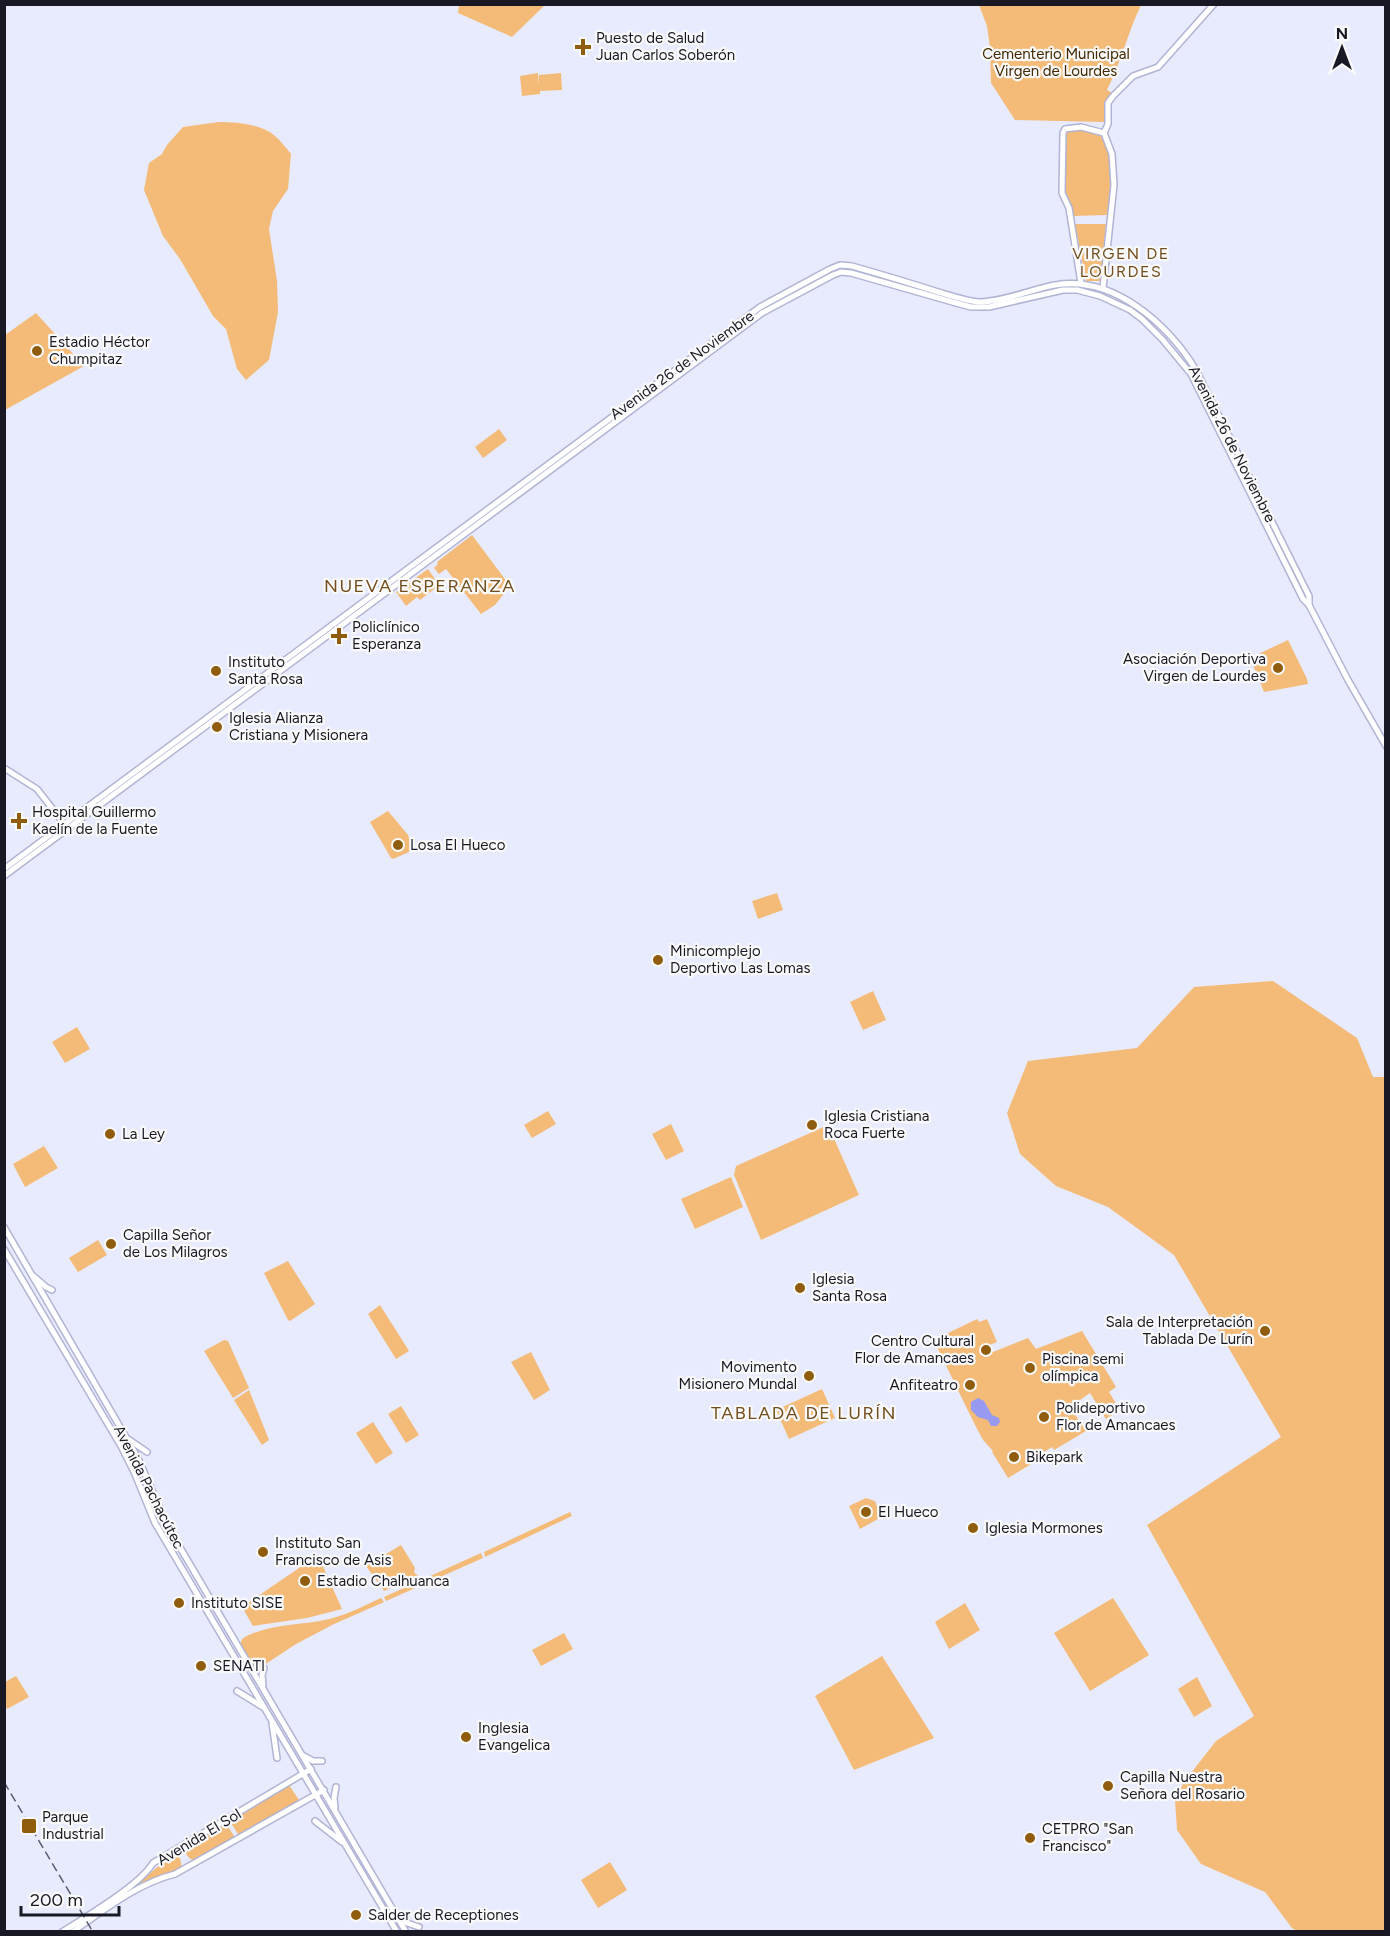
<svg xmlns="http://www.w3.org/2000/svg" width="1390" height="1936" font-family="Figtree,sans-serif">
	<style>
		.green { fill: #f3bb77 }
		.water { fill: #989af2 }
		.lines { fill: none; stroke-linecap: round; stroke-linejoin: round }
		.major-casing { stroke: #b1b4d4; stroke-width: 8 }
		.major { stroke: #fff; stroke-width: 5 }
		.rail { stroke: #5c5d6b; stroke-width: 1.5; stroke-dasharray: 9 4.5; stroke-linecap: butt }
		.poi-dot { fill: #905c0d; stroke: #f9f9f9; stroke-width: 2 }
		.labels { text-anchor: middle; stroke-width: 4.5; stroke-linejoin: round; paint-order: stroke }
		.poi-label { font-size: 15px; fill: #191925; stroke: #f9f9f9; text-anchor: start }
		.park-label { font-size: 15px; fill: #412702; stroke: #f9f9f9 }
		.street-label { font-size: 15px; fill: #191925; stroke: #f9f9f9 }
		.neighbourhood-label { font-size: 16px; letter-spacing: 1.5px; fill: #734e1e; stroke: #f9f9f9 }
		.quarter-label { font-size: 18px; letter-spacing: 1.5px; fill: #734e1e; stroke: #f9f9f9 }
	</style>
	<rect width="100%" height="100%" fill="#e8eafe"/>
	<g class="green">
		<path d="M459 5V4L545 5 512 37 458 13Z"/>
		<path d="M979 5H1141C1128 32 1121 62 1107 90L1112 93 1105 103V122L1015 120 991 83 990 47 987 26Z"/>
		<path d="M538 73 539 85V75L561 73 562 90 540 91V94L522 96 520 76Z"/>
		<path d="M219 122C237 122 261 124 275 136 281 141 286 148 291 154L288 189 273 211 269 229 277 281 278 312 269 360 246 380 237 369 226 329 213 316 180 259 163 236 144 190 149 163 162 154 167 145 183 127Z"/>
		<path d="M1079 130C1085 131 1093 131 1098 133 1112 139 1110 176 1110 189H1112L1108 215 1072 216C1072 207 1068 201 1065 193 1062 181 1062 141 1067 131Z"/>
		<path d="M1106 224 1100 281H1086L1075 224Z"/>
		<path d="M36 313 84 366 5 410V335Z"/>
		<path d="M499 429 507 440 483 458 475 447Z"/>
		<path d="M472 535 510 586 495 605 481 614 446 569 439 574 434 568 438 564 437 562Z"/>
		<path d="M428 569 437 582 440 581 442 583 420 600 417 597 406 606 396 592Z"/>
		<path d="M1288 640 1307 679 1308 684 1264 692 1250 658Z"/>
		<path d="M388 811 408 835 412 847 409 852 393 859 391 858 370 822Z"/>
		<path d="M777 893 783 910 758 919 752 901Z"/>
		<path d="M1273 981 1357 1038 1373 1077H1385V1931H1297L1292 1928 1265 1892 1201 1864 1177 1830 1175 1800 1184 1782 1216 1741 1254 1716 1147 1525 1281 1437 1174 1255 1108 1207 1056 1186 1020 1154 1007 1113 1028 1061 1137 1048 1194 987Z"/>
		<path d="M873 991 886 1020 863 1030 850 1002Z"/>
		<path d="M77 1027 90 1049 65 1063 52 1042Z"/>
		<path d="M548 1111 556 1124 532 1138 524 1125Z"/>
		<path d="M671 1124 684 1151 666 1160 652 1134Z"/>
		<path d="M828 1125 859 1195 761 1240 734 1175 736 1166Z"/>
		<path d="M44 1146 58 1168 25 1187 13 1164Z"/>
		<path d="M731 1177 743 1207 695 1229 681 1199Z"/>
		<path d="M98 1240 107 1255 78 1272 69 1258Z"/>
		<path d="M288 1261 315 1304 290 1321 288 1320 264 1273Z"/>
		<path d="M380 1305 409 1351 396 1359 368 1314Z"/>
		<path d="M977 1319 979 1322 987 1319 997 1342 990 1345 993 1352 1028 1338 1036 1349 1082 1331 1116 1387 1109 1392 1120 1410 1106 1419 1090 1393 1070 1407 1086 1431 1054 1450 1052 1447 1044 1452 1046 1455 1008 1478 992 1452 993 1451 983 1440 975 1425 936 1345 946 1340 944 1335Z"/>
		<path d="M224 1340 228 1341 249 1388 233 1398 204 1351Z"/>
		<path d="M531 1352 550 1390 534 1400 511 1362Z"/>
		<path d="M822 1389 835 1418 789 1439 776 1410Z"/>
		<path d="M249 1390 269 1440 262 1445 234 1400Z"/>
		<path d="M401 1406 419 1435 406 1443 388 1414Z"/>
		<path d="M373 1422 393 1453 376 1464 356 1433Z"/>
		<path d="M866 1498 875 1501 880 1515 878 1519 860 1529 849 1506Z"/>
		<path d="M570 1512 572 1516 485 1557 484 1552Z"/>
		<path d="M401 1545 415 1568 414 1572 418 1576 384 1591 366 1566Z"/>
		<path d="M481 1553 483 1558 386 1601 384 1597Z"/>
		<path d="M318 1555 342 1609 307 1618 253 1626 242 1607Z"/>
		<path d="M381 1598 384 1602 334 1624 296 1644 255 1671 240 1645 242 1639C267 1623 300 1626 329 1619 347 1615 365 1605 381 1598Z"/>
		<path d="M1113 1598 1149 1655 1090 1691 1054 1633Z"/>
		<path d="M965 1603 980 1630 949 1649 935 1622Z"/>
		<path d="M564 1633 573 1649 541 1666 532 1650Z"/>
		<path d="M882 1656 934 1738 854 1770 815 1696Z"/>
		<path d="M16 1676 29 1697 7 1709 5 1705V1682Z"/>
		<path d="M1197 1677 1212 1706 1194 1717 1178 1689Z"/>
		<path d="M289 1785 299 1800 241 1834H238L231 1823 232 1819Z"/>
		<path d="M223 1824 227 1825 234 1836V1839L195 1861C188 1859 184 1853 186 1846Z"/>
		<path d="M173 1854 180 1858 182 1868 130 1891 67 1932 130 1890Z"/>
		<path d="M610 1862 627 1890 598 1908 581 1880Z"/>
	</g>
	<path class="water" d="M978 1398 984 1401 992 1415 999 1418 1000 1422 997 1426H991L988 1420 978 1417 971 1410V1402Z"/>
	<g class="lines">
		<g class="major-casing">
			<g id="major">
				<path d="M1104 133 1108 124V103L1113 96 1133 76 1158 67 1214 4"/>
				<path d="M1081 283 1069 208 1062 193 1063 133 1065 129 1081 127 1104 133 1112 154 1114 185 1103 288"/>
				<path d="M4 768 37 789 66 826"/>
				<path d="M4 869 760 307 830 269 840 265 852 266C880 274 907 282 935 291 949 295 965 301 979 302 1003 302 1032 289 1055 285 1113 275 1167 323 1196 370L1309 596V605"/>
				<path d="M4 876 762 313 833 275 841 272 851 273 956 303 971 307H989L1063 290H1077L1100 296 1130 310 1142 319 1162 339 1191 374 1303 599 1309 605 1348 680 1386 746"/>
				<path d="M4 1227 138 1458 168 1527 406 1932"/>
				<path d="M4 1249 121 1446 135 1474 155 1523 397 1932"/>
				<path d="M32 1275 46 1287 52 1290"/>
				<path d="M128 1439 147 1452"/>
				<path d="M263 1685 262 1675 264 1668"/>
				<path d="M237 1691 263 1707"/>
				<path d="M272 1723 277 1758"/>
				<path d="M304 1756 313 1761H322"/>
				<path d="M335 1808 334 1798 336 1787"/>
				<path d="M315 1821 342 1842"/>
				<path d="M401 1921 419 1927"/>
				<path d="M62 1932C86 1917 140 1885 153 1863L311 1769"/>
				<path d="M72 1932C105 1910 136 1884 175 1874L324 1790"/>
			</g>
		</g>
		<use href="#major" class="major"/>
		<path class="rail" d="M4 1782 93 1932"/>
	</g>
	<g class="poi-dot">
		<path d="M580 38h6v6h6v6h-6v6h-6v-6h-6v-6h6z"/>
		<circle cx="37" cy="351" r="6"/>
		<path d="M336 627h6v6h6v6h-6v6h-6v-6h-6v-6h6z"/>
		<circle cx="1278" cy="668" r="6"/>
		<circle cx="216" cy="671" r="6"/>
		<circle cx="217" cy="727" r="6"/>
		<path d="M16 812h6v6h6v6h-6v6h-6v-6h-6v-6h6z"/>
		<circle cx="398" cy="845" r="6"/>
		<circle cx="658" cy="960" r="6"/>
		<circle cx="812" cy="1125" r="6"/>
		<circle cx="110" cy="1134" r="6"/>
		<circle cx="111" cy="1244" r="6"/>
		<circle cx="800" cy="1288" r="6"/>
		<circle cx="1265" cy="1331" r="6"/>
		<circle cx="986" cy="1350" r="6"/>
		<circle cx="1030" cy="1368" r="6"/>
		<circle cx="809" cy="1376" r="6"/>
		<circle cx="970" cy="1385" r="6"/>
		<circle cx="1044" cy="1417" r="6"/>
		<circle cx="1014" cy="1457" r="6"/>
		<circle cx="866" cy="1512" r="6"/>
		<circle cx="973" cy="1528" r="6"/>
		<circle cx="263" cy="1552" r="6"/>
		<circle cx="305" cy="1581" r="6"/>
		<circle cx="179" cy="1603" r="6"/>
		<circle cx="201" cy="1666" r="6"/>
		<circle cx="466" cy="1737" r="6"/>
		<circle cx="1108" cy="1786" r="6"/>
		<rect x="21" y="1818" width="16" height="16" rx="3"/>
		<circle cx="1030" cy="1838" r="6"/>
		<circle cx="356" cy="1915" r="6"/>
	</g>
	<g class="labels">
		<g class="poi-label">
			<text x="596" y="43">Puesto de Salud<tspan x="596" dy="17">Juan Carlos Soberón</tspan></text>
			<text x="49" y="347">Estadio Héctor<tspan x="49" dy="17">Chumpitaz</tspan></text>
			<text x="352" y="632">Policlínico<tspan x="352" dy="17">Esperanza</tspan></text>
			<text x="1266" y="664" text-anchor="end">Asociación Deportiva<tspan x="1266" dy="17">Virgen de Lourdes</tspan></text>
			<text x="228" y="667">Instituto<tspan x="228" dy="17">Santa Rosa</tspan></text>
			<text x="229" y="723">Iglesia Alianza<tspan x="229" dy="17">Cristiana y Misionera</tspan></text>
			<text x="32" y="817">Hospital Guillermo<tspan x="32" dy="17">Kaelín de la Fuente</tspan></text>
			<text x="410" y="850">Losa El Hueco</text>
			<text x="670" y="956">Minicomplejo<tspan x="670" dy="17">Deportivo Las Lomas</tspan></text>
			<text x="824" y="1121">Iglesia Cristiana<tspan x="824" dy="17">Roca Fuerte</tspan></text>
			<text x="122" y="1139">La Ley</text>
			<text x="123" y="1240">Capilla Señor<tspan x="123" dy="17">de Los Milagros</tspan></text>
			<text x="812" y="1284">Iglesia<tspan x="812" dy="17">Santa Rosa</tspan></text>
			<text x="1253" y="1327" text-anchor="end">Sala de Interpretación<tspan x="1253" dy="17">Tablada De Lurín</tspan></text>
			<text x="974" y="1346" text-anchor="end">Centro Cultural<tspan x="974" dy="17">Flor de Amancaes</tspan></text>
			<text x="1042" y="1364">Piscina semi<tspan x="1042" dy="17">olímpica</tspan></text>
			<text x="797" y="1372" text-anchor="end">Movimento<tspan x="797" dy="17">Misionero Mundal</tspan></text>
			<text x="958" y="1390" text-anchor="end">Anfiteatro</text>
			<text x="1056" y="1413">Polideportivo<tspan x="1056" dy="17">Flor de Amancaes</tspan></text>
			<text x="1026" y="1462">Bikepark</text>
			<text x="878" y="1517">El Hueco</text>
			<text x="985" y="1533">Iglesia Mormones</text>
			<text x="275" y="1548">Instituto San<tspan x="275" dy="17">Francisco de Asis</tspan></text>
			<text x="317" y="1586">Estadio Chalhuanca</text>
			<text x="191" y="1608">Instituto SISE</text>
			<text x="213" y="1671">SENATI</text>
			<text x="478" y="1733">Inglesia<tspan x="478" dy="17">Evangelica</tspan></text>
			<text x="1120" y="1782">Capilla Nuestra<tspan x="1120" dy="17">Señora del Rosario</tspan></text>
			<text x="42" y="1822">Parque<tspan x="42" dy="17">Industrial</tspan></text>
			<text x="1042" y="1834">CETPRO "San<tspan x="1042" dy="17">Francisco"</tspan></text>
			<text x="368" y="1920">Salder de Receptiones</text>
		</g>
		<g class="park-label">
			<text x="1056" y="59">Cementerio Municipal<tspan x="1056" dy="17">Virgen de Lourdes</tspan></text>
		</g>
		<g class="street-label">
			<text transform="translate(682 365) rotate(-36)" y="5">Avenida 26 de Noviembre</text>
			<text transform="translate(1232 444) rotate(63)" y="5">Avenida 26 de Noviembre</text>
			<text transform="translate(149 1487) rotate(63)" y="5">Avenida Pachacútec</text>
			<text transform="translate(199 1837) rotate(-31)" y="5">Avenida El Sol</text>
		</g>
		<g class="neighbourhood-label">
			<text x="1121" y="259">VIRGEN DE<tspan x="1121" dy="18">LOURDES</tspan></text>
		</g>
		<g class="quarter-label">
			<text x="420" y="592">NUEVA ESPERANZA</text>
			<text x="804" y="1419">TABLADA DE LURÍN</text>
		</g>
	</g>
	<rect width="1390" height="1936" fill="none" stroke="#191925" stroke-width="12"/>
	<g transform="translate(1342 48)" stroke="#f9f9f9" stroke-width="4.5" paint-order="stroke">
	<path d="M0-4.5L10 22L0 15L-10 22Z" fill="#191925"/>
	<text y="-9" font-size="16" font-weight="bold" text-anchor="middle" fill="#191925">N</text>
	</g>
	<path d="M21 1906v9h98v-9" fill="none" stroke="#191925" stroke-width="3"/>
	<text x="30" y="1906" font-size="18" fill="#191925" stroke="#f9f9f9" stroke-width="4.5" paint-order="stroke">200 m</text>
</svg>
